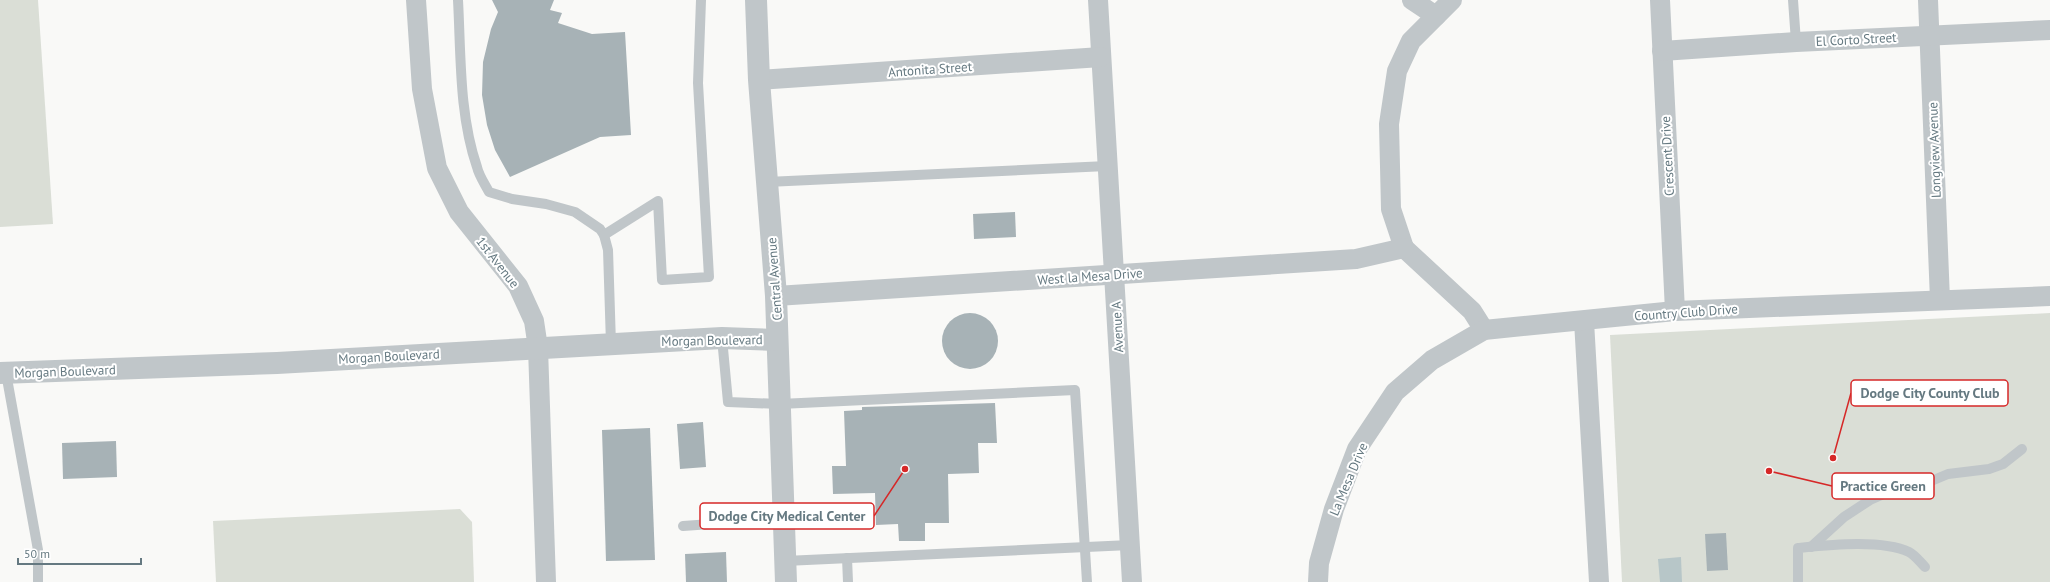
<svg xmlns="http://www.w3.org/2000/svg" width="2050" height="582" font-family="'PT Sans',sans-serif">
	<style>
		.green { fill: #daded6 }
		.water { fill: #b7c6c8 }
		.building { fill: #a7b2b6 }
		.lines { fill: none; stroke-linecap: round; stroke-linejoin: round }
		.service { stroke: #c0c6c9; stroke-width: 10 }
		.minor { stroke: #c0c6c9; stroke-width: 20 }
		.tertiary { stroke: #c0c6c9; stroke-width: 22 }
		.labels { text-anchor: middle; stroke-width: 4; stroke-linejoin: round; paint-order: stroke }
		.street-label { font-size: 13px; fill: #657981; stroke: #fff }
		.leader { fill: none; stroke: #d62828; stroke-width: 1.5 }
		.callout-dot { fill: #d62828; stroke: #fff; stroke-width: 1.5 }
		.callout { fill: #fff; stroke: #d62828; stroke-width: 1.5 }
		.callout-label { font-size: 14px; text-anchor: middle; font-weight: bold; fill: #657981 }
	</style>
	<rect width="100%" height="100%" fill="#f9f9f7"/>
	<g class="green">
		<path d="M0 0H38L53 224 0 227Z"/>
		<path d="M2050 313V582H1622L1610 335Z"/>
		<path d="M460 509 472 522 474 582H216L213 521Z"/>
	</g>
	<path class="water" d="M1681 557 1682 582H1660L1658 559Z"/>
	<g class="building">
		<path d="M492 0H554L550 10 562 13 558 23 592 34 625 32 631 135 600 137 510 177 495 150 487 125 482 95 483 62 491 29 498 12Z"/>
		<path d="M1015 212 1016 237 974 239 973 214Z"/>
		<circle cx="970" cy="341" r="28"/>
		<path d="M995 403 997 443H978L979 473 948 474 949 523H925V541H899L898 524 876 525 875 493 833 494 832 466H846L844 411 862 410V407Z"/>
		<path d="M703 422 706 467 680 469 677 424Z"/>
		<path d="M650 428 655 560 606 561 602 430Z"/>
		<path d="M116 441 117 477 63 479 62 443Z"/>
		<path d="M1726 533 1728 570 1707 571 1705 534Z"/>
		<path d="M726 552 727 582H686L685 554Z"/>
	</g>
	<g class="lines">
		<g class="service">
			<path d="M458 0C461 55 459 115 477 167 479 176 485 184 489 192L512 199 546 204 575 212 600 229 604 235 608 250 611 344"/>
			<path d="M1793 0 1796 42"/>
			<path d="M767 182 1107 166"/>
			<path d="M604 235 658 201 662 280 709 277 698 83 701 0"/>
			<path d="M722 338 728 402 780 404 1075 390 1087 582"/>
			<path d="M6 373 38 550V582"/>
			<path d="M683 526 783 519"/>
			<path d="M1811 547 1844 517 1870 500 1886 493 1912 489 1948 474 1989 469 2003 464 2022 449"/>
			<path d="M847 558 848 582"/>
			<path d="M785 561 1130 545"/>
			<path d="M1798 582V548C1828 545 1882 539 1909 552 1915 555 1920 562 1925 567"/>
		</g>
		<g class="minor">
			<path d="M416 0 422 89 437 168 459 212 518 286 534 321 538 348 546 582"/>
			<path d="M1098 0 1132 582"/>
			<path d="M1412 0 1436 16"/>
			<path d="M1660 0 1675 311"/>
			<path d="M1928 0 1940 300"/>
			<path d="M1662 51 1796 42 2050 30"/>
			<path d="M759 80 1101 57"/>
			<path d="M1404 248 1391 209 1389 124 1397 71 1411 41 1452 0"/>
			<path d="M1404 248 1472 311 1484 330"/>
			<path d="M776 296 1356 259 1404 248"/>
			<path d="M1584 321 1599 582"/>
			<path d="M1318 582 1319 563 1334 509 1357 449 1395 392 1432 360 1484 330 1675 311 2050 296"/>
		</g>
		<g class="tertiary">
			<path d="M756 0 759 80 776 296 786 582"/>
			<path d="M0 373 277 363 722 338 777 340"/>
		</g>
	</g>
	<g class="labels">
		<g class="street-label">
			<text transform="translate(1856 39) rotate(-3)" y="5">El Corto Street</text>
			<text transform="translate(930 69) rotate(-4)" y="5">Antonita Street</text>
			<text transform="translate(1934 150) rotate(-92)" y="5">Longview Avenue</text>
			<text transform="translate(1667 156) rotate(-93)" y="5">Crescent Drive</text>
			<text transform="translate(498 262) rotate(52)" y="5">1st Avenue</text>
			<text transform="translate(1090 276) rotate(-4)" y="5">West la Mesa Drive</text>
			<text transform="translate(774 279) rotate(-94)" y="5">Central Avenue</text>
			<text transform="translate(1686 312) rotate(-4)" y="5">Country Club Drive</text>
			<text transform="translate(1117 327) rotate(-93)" y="5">Avenue A</text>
			<text transform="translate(712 340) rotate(-1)" y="5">Morgan Boulevard</text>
			<text transform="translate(389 356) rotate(-3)" y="5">Morgan Boulevard</text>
			<text transform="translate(65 371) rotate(-2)" y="5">Morgan Boulevard</text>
			<text transform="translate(1348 479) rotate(-67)" y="5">La Mesa Drive</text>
		</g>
	</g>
	<path class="leader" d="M1833 458L1851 393M1769 471L1832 486M905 469L874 516"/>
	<g class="callout-dot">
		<circle cx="1833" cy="458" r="4"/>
		<circle cx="1769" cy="471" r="4"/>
		<circle cx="905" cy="469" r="4"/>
	</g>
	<g class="callout">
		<rect x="1851" y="380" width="157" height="26" rx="4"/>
		<rect x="1832" y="473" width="102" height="26" rx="4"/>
		<rect x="700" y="503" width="174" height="26" rx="4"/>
	</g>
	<g class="callout-label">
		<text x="1930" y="398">Dodge City County Club</text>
		<text x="1883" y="491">Practice Green</text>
		<text x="787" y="521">Dodge City Medical Center</text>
	</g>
	<path d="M18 558v6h123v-6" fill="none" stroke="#657981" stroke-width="2"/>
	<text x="24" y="558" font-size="12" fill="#657981" stroke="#ffffff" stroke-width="3" paint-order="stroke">50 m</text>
</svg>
